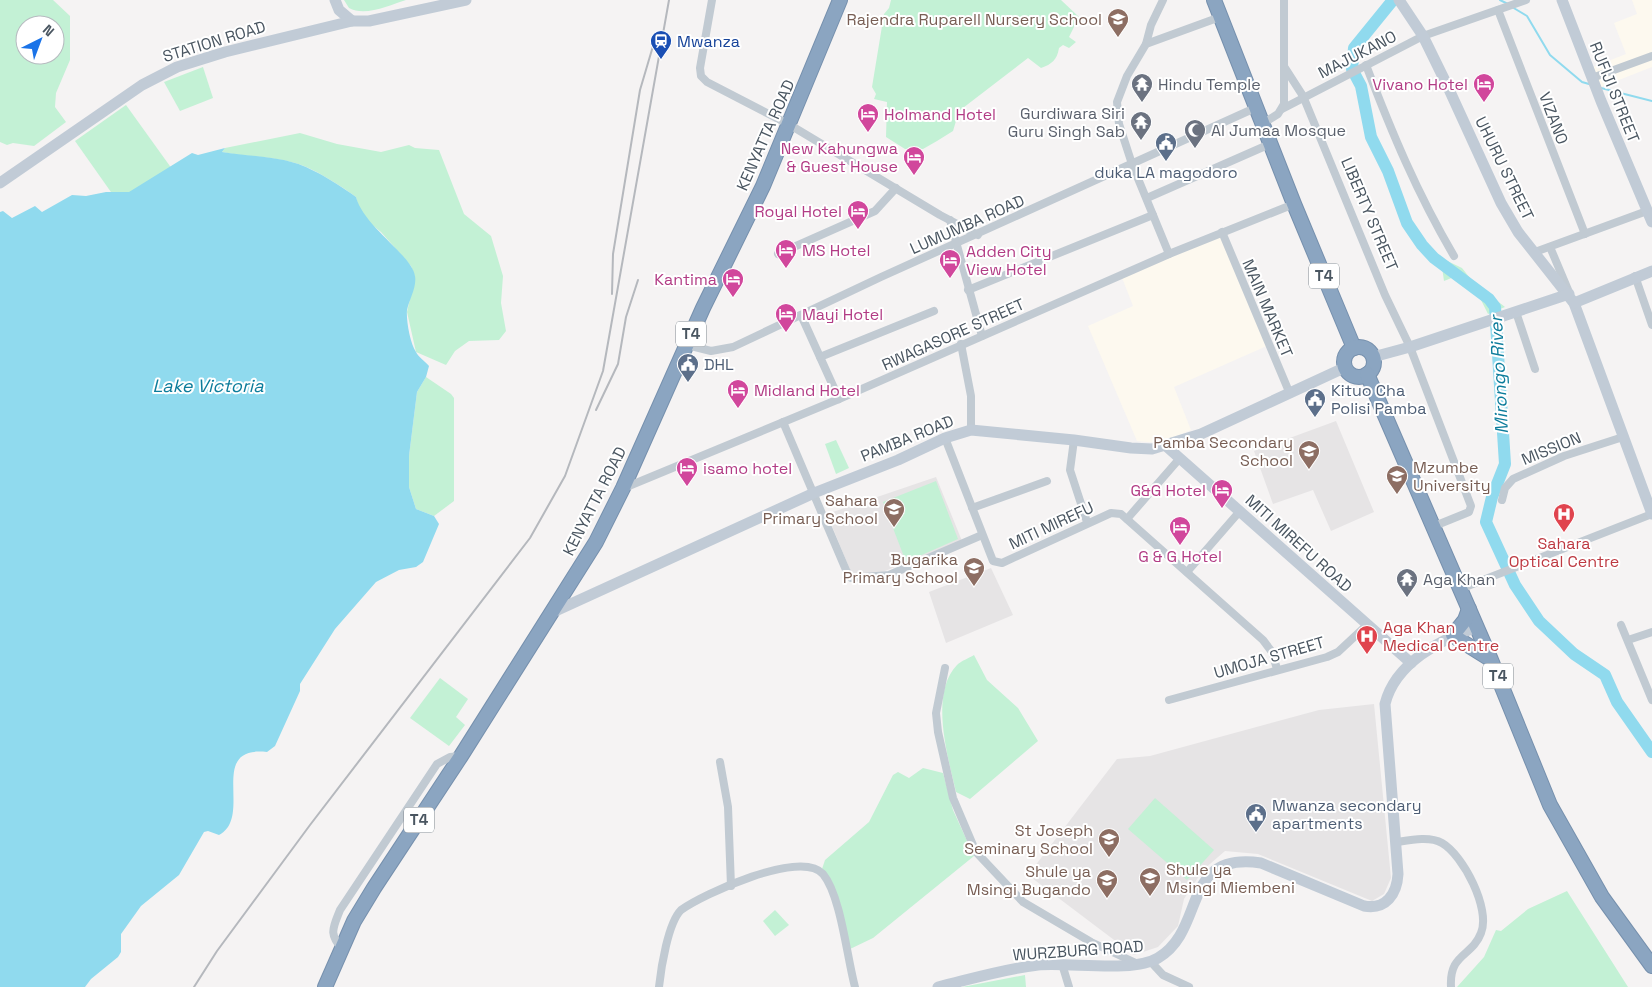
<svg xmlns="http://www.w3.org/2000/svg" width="1652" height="987" font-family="'Space Grotesk',sans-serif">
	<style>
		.commercial { fill: #fdf9ef }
		.education { fill: #e6e4e5 }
		.green { fill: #c3f1d5; fill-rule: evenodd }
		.water { fill: #90daee }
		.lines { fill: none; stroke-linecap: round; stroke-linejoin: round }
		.stream { stroke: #90daee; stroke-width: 2 }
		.river { stroke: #90daee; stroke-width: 12 }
		.highway-casing { stroke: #7690ad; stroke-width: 16 }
		.street { stroke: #c1cad2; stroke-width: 8 }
		.secondary { stroke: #c1cbd6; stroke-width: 11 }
		.highway { stroke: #8ba5c1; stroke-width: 14 }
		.rail { stroke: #b5b8bd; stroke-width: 2 }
		.labels { text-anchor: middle; stroke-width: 4; stroke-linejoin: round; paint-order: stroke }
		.shield { fill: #fff; stroke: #808990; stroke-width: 1 }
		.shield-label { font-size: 15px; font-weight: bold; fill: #4a5661 }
		.education-label { font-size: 16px; fill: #785e54; stroke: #fff; text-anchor: end }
		.street-label { font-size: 16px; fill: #4a5661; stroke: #fff }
		.transit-label { font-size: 16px; fill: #164399; stroke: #fff; text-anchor: start }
		.worship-label { font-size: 16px; fill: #5b616d; stroke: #fff; text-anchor: start }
		.hotel-label { font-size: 16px; fill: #b23c85; stroke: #fff; text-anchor: start }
		.service-label { font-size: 16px; fill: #4e5e75; stroke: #fff; text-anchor: start }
		.health-label { font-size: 16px; fill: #be3a42; stroke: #fff }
		.water-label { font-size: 18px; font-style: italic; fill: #0c7c9b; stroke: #fff }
	</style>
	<rect width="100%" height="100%" fill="#f5f3f3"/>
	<g class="commercial">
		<path d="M1632 0H1652V67L1601 87 1593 67 1626 54 1614 23 1637 14Z"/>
		<path d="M1222 232 1269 345 1174 387 1191 430 1160 443 1137 441 1088 326 1133 306 1121 275Z"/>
	</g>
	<g class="education">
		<path d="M1336 421 1374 512 1331 531 1313 490 1273 504 1254 451Z"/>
		<path d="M936 477 962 541 877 574 853 577 827 514Z"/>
		<path d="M991 568 1013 615 946 643 929 592Z"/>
		<path d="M1374 704 1391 878 1384 894 1372 901 1258 854 1225 851 1203 870 1184 899 1178 926 1158 947 1134 955 1028 875 1117 759 1150 756 1319 710Z"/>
	</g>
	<g class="green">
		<path d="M0 0H53L70 16V60L56 93 55 107 66 122 34 146 13 143 7 145 0 142ZM25 25H55V55H25Z"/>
		<path d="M344 0H406C390 5 365 17 349 8Z"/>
		<path d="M891 0H1061L1079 17 1069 37 1076 42 1069 48 1063 45 1059 48C1057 60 1052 64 1041 68L1028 58 959 111 953 131 937 141 923 149H905L886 137 887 102 874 99 876 94 872 87 884 14 889 8Z"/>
		<path d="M203 67 213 98 180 111 164 82Z"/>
		<path d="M126 105 172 169 118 202 75 141Z"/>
		<path d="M300 133 337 144 381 152 409 145 415 148 439 150 464 214 491 236 503 276 501 303 506 331 499 340 469 341 455 351 446 365 416 352 407 312 415 277 411 266 381 232 366 220 359 209 356 197C341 186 312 167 295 163 271 156 246 157 222 152L225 148Z"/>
		<path d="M1437 253 1439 257 1462 268 1473 282 1505 307 1488 314 1478 294 1454 277 1444 281 1442 267 1433 260 1429 261 1428 255Z"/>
		<path d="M426 377 451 394 454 398V501L434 516 416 509 409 487V456L417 392Z"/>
		<path d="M836 440 849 468 836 474 825 444Z"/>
		<path d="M936 481 958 539 906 562 883 502Z"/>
		<path d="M974 655 987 680 1018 708 1038 741 970 799 956 792C948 757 929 694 957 665 961 661 969 658 974 655Z"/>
		<path d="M440 678 468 699 456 717 465 725 449 746 410 718Z"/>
		<path d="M923 768 943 773 953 810 974 856 873 938 848 950 822 869 825 860 869 822 893 775 898 772 909 778Z"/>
		<path d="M1155 798 1214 850 1187 880 1128 829Z"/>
		<path d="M1567 891 1628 987H1457L1484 957 1496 930 1501 931 1528 909Z"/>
		<path d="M775 910 789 925 775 936 763 921Z"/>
		<path d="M1025 975 1026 987H962Z"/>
	</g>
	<path class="water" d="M225 148 222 152C246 156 272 156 295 163 313 168 341 186 356 197 364 227 412 255 415 276 417 287 409 300 407 310 406 320 410 343 416 352 418 357 425 361 429 366L426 377 417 392 409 456V487L416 509 434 516 439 524 423 562 416 567 399 570 376 582 335 629 300 684V691L275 746 267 752C206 745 254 817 219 835L208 831 204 832 179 875 141 906 121 934V952L118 957 91 979 85 987H0V212L3 211 12 218 35 206 42 212 72 195 86 196 106 192H129L192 153 198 155Z"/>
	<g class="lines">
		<g class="stream">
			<path d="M1500 0 1508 4"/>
			<path d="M1512 7 1527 16 1550 55 1582 82 1589 84"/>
			<path d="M1601 88 1652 101"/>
		</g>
		<path class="river" d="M1393 0 1354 48 1352 69 1361 86 1371 137 1388 171 1407 223 1422 245 1434 258 1489 299 1495 307 1505 464 1492 497 1486 522 1515 585 1539 621 1574 654 1605 675 1617 702 1652 752"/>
		<g class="highway-casing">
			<g id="highway">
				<path d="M1214 0 1294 204 1354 348"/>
				<circle cx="1359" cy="362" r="15"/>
				<path d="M1367 374 1491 660 1550 805 1602 897 1652 966"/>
				<path d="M1453 635 1465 620 1469 609"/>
				<path d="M1458 639 1490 659"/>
				<path d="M325 987 354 921 374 888 461 756 596 542 623 488 703 308 763 186 840 0"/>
			</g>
		</g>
		<g class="street">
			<path d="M712 0 700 68 701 76 707 82 790 125 940 215 978 235"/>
			<path d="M1498 10 1585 234"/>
			<path d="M1146 44 1151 25 1163 0"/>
			<path d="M1366 65C1392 133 1417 193 1454 256"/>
			<path d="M1285 68 1303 96 1385 295 1410 347 1471 506 1469 512 1432 527"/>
			<path d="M1592 78 1652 56"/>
			<path d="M1282 109 1423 36 1526 0"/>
			<path d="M1262 124 1278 114 1284 104V0"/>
			<path d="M1147 198 1270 144"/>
			<path d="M950 220 982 336"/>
			<path d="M1222 232 1290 394"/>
			<path d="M1550 247 1569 292"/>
			<path d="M1535 252 1647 211"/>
			<path d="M778 254 875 211 896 188"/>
			<path d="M1169 254 1132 164 1119 124 1117 102 1127 76 1146 44 1220 17"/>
			<path d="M1635 276 1652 325"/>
			<path d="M968 290 1153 215"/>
			<path d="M1516 312 1535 369"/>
			<path d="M801 315 839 399"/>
			<path d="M961 344 971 396V430"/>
			<path d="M687 345 711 351 733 347 881 277 1255 108"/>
			<path d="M820 357 934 311"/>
			<path d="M783 422 846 570 851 578 889 575 982 535"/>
			<path d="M945 438 993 561 1002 563 1111 513 1121 514 1263 640 1272 652 1277 669"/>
			<path d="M1074 440 1070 470 1087 522"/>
			<path d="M624 488 839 399 1169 254 1294 204"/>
			<path d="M1502 500 1505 488 1513 479 1564 456 1623 437"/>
			<path d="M972 508 1047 481"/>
			<path d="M1127 519 1180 458"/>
			<path d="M1187 572 1240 511"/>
			<path d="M1460 589 1652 514"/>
			<path d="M1621 625 1652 700"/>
			<path d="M1628 640 1652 632"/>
			<path d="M945 668 936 713 938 732 953 798 976 852 1023 902 1091 942 1138 964"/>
			<path d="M1169 700 1327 657 1338 652 1367 625"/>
			<path d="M720 762 728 807 731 886"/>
			<path d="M1397 842C1410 840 1430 836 1442 843 1463 855 1491 909 1481 933 1472 957 1449 953 1451 987"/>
			<path d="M343 950C328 934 333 928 340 910L437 764 450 757 461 756"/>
			<path d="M1151 962 1163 975 1189 987"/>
			<path d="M1062 964 1069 987"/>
			<path d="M659 987C661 968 668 923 681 910 703 894 801 849 823 874 841 896 847 958 855 987"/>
		</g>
		<g class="secondary">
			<path d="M335 0 339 10 352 21"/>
			<path d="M1399 0 1423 36 1447 85 1501 203 1518 232 1574 303 1652 514"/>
			<path d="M1562 0 1601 101 1652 222"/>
			<path d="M0 183 142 85 177 67 225 52 352 21H369L466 0"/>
			<path d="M1574 303 1652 271"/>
			<path d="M1373 357 1410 347 1569 294"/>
			<path d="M1166 446 1411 663"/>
			<path d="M551 613 814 493 898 460 945 438 971 430 1074 440 1131 448 1152 449 1201 434 1346 367"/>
			<path d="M938 987C971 979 1004 969 1038 965 1070 962 1133 973 1158 958 1207 929 1180 851 1261 863L1364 906C1386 910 1397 894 1398 874L1385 704C1395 663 1441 639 1477 627"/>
		</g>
		<use href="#highway" class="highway"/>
		<g class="rail">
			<path d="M612 294 613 254 640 90 656 36"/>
			<path d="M596 410 618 364 626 317 638 280"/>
			<path d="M194 987 217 951 310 825 530 538 565 476 603 371 669 0"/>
		</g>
	</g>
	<defs>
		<g id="school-pin" transform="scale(1.125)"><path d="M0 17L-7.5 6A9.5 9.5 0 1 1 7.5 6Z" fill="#8d6e63" stroke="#fff"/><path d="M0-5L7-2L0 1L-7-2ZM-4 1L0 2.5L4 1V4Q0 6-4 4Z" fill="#fff"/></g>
		<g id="station-pin" transform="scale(1.125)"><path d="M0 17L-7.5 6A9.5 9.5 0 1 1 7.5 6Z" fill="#1a4fb4" stroke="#fff"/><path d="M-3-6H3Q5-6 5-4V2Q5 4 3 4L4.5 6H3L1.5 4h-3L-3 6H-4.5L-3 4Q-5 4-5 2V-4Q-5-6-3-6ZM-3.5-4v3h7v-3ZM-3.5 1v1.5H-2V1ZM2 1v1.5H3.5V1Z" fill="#fff"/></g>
		<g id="temple-pin" transform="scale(1.125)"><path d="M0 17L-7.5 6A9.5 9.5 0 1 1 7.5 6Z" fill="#6b7280" stroke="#fff"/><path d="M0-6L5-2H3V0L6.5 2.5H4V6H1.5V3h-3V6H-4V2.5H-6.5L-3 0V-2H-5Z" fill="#fff"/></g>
		<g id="hotel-pin" transform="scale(1.125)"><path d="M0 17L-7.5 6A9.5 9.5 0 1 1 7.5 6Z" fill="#d1479c" stroke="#fff"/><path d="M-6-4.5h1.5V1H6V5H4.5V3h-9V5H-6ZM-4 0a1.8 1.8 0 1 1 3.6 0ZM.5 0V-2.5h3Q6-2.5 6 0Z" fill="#fff"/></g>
		<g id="mosque-pin" transform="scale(1.125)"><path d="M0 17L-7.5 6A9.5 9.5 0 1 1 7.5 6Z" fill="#6b7280" stroke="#fff"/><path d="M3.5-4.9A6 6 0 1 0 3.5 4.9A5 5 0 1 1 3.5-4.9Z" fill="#fff"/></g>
		<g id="civic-pin" transform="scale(1.125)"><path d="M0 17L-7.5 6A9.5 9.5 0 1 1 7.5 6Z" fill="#5c6f8a" stroke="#fff"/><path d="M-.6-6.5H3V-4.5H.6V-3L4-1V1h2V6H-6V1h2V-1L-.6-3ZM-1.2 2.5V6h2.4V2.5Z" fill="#fff"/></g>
		<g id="university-pin" transform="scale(1.125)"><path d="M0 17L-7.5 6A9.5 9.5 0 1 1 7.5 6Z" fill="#8d6e63" stroke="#fff"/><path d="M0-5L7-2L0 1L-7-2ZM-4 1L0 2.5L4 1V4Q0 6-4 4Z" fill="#fff"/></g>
		<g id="hospital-pin" transform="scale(1.125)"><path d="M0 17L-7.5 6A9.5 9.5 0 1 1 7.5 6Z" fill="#e0444e" stroke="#fff"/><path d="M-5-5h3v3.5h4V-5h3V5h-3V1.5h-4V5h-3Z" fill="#fff"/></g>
	</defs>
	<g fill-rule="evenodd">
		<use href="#school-pin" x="1118" y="19"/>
		<use href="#station-pin" x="661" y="41"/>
		<use href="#temple-pin" x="1142" y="84"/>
		<use href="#hotel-pin" x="1484" y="84"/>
		<use href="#hotel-pin" x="868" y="114"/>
		<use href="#temple-pin" x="1141" y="122"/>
		<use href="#mosque-pin" x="1195" y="130"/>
		<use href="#civic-pin" x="1166" y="143"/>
		<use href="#hotel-pin" x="914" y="157"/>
		<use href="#hotel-pin" x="858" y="211"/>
		<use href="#hotel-pin" x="786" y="250"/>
		<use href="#hotel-pin" x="950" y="260"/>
		<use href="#hotel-pin" x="733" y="279"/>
		<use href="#hotel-pin" x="786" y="314"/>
		<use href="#civic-pin" x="688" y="364"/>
		<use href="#hotel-pin" x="738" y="390"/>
		<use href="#civic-pin" x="1315" y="399"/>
		<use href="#school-pin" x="1309" y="451"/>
		<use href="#hotel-pin" x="687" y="468"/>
		<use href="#university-pin" x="1397" y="476"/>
		<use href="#hotel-pin" x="1222" y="490"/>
		<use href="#school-pin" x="894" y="509"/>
		<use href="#hospital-pin" x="1564" y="514"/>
		<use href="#hotel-pin" x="1180" y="527"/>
		<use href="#school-pin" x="974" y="568"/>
		<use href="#temple-pin" x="1407" y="579"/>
		<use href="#hospital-pin" x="1367" y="636"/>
		<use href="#civic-pin" x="1256" y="814"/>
		<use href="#school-pin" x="1109" y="839"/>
		<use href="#school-pin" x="1150" y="878"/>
		<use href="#school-pin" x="1107" y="880"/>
	</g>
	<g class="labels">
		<g class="shield">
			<rect x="1309" y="263.5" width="30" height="25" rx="4"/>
			<rect x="676" y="321.5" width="30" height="25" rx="4"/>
			<rect x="1483" y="663.5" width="30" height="25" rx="4"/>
			<rect x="404" y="807.5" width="30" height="25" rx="4"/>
		</g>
		<g class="shield-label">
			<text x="1324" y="281">T4</text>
			<text x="691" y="339">T4</text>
			<text x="1498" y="681">T4</text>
			<text x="419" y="825">T4</text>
		</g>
		<g class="education-label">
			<text x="1102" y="25">Rajendra Ruparell Nursery School</text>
			<text x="1293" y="448">Pamba Secondary<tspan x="1293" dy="18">School</tspan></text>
			<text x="1413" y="473" text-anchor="start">Mzumbe<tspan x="1413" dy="18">University</tspan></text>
			<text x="878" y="506">Sahara<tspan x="878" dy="18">Primary School</tspan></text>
			<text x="958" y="565">Bugarika<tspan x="958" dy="18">Primary School</tspan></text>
			<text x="1093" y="836">St Joseph<tspan x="1093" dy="18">Seminary School</tspan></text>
			<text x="1166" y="875" text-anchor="start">Shule ya<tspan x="1166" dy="18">Msingi Miembeni</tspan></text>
			<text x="1091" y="877">Shule ya<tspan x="1091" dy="18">Msingi Bugando</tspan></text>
		</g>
		<g class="street-label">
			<text transform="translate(214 41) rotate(-17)" y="6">STATION ROAD</text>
			<text transform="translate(1357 54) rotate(-27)" y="6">MAJUKANO</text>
			<text transform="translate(1615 92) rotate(68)" y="6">RUFIJI STREET</text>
			<text transform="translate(1554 118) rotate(69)" y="6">VIZANO</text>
			<text transform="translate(765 135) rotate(-66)" y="6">KENYATTA ROAD</text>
			<text transform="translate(1505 168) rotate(64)" y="6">UHURU STREET</text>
			<text transform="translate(1370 214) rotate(67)" y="6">LIBERTY STREET</text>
			<text transform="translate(967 224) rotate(-24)" y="6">LUMUMBA ROAD</text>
			<text transform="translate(1268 308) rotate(67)" y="6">MAIN MARKET</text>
			<text transform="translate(953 334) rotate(-24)" y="6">RWAGASORE STREET</text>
			<text transform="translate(907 438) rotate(-22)" y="6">PAMBA ROAD</text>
			<text transform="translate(1551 448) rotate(-22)" y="6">MISSION</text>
			<text transform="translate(594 501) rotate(-63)" y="6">KENYATTA ROAD</text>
			<text transform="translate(1051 525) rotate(-25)" y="6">MITI MIREFU</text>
			<text transform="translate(1299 543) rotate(42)" y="6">MITI MIREFU ROAD</text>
			<text transform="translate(1269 657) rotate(-16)" y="6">UMOJA STREET</text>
			<text transform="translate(1078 950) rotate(-4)" y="6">WURZBURG ROAD</text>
		</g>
		<g class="transit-label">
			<text x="677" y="47">Mwanza</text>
		</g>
		<g class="worship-label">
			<text x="1158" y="90">Hindu Temple</text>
			<text x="1125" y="119" text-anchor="end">Gurdiwara Siri<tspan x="1125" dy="18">Guru Singh Sab</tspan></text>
			<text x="1211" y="136">Al Jumaa Mosque</text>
			<text x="1423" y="585">Aga Khan</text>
		</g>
		<g class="hotel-label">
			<text x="1468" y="90" text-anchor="end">Vivano Hotel</text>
			<text x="884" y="120">Holmand Hotel</text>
			<text x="898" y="154" text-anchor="end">New Kahungwa<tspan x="898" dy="18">&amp; Guest House</tspan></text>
			<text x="842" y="217" text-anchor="end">Royal Hotel</text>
			<text x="802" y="256">MS Hotel</text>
			<text x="966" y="257">Adden City<tspan x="966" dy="18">View Hotel</tspan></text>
			<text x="717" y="285" text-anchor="end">Kantima</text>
			<text x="802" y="320">Mayi Hotel</text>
			<text x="754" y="396">Midland Hotel</text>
			<text x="703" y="474">isamo hotel</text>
			<text x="1206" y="496" text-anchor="end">G&amp;G Hotel</text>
			<text x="1180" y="562" text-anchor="middle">G &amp; G Hotel</text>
		</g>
		<g class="service-label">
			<text x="1166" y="178" text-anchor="middle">duka LA magodoro</text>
			<text x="704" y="370">DHL</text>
			<text x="1331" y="396">Kituo Cha<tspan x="1331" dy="18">Polisi Pamba</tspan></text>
			<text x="1272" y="811">Mwanza secondary<tspan x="1272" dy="18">apartments</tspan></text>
		</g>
		<g class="health-label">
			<text x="1564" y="549">Sahara<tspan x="1564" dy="18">Optical Centre</tspan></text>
			<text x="1383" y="633" text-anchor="start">Aga Khan<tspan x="1383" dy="18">Medical Centre</tspan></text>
		</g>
		<g class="water-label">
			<text transform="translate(1499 375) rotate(-93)" y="6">Mirongo River</text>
			<text x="208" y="392">Lake Victoria</text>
		</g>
	</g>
	<g transform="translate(40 40) rotate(42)"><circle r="24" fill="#ffffff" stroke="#b7bbc0"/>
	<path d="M0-4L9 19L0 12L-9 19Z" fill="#1a73e8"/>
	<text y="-8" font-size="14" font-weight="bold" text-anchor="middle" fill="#4a5661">N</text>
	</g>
</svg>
